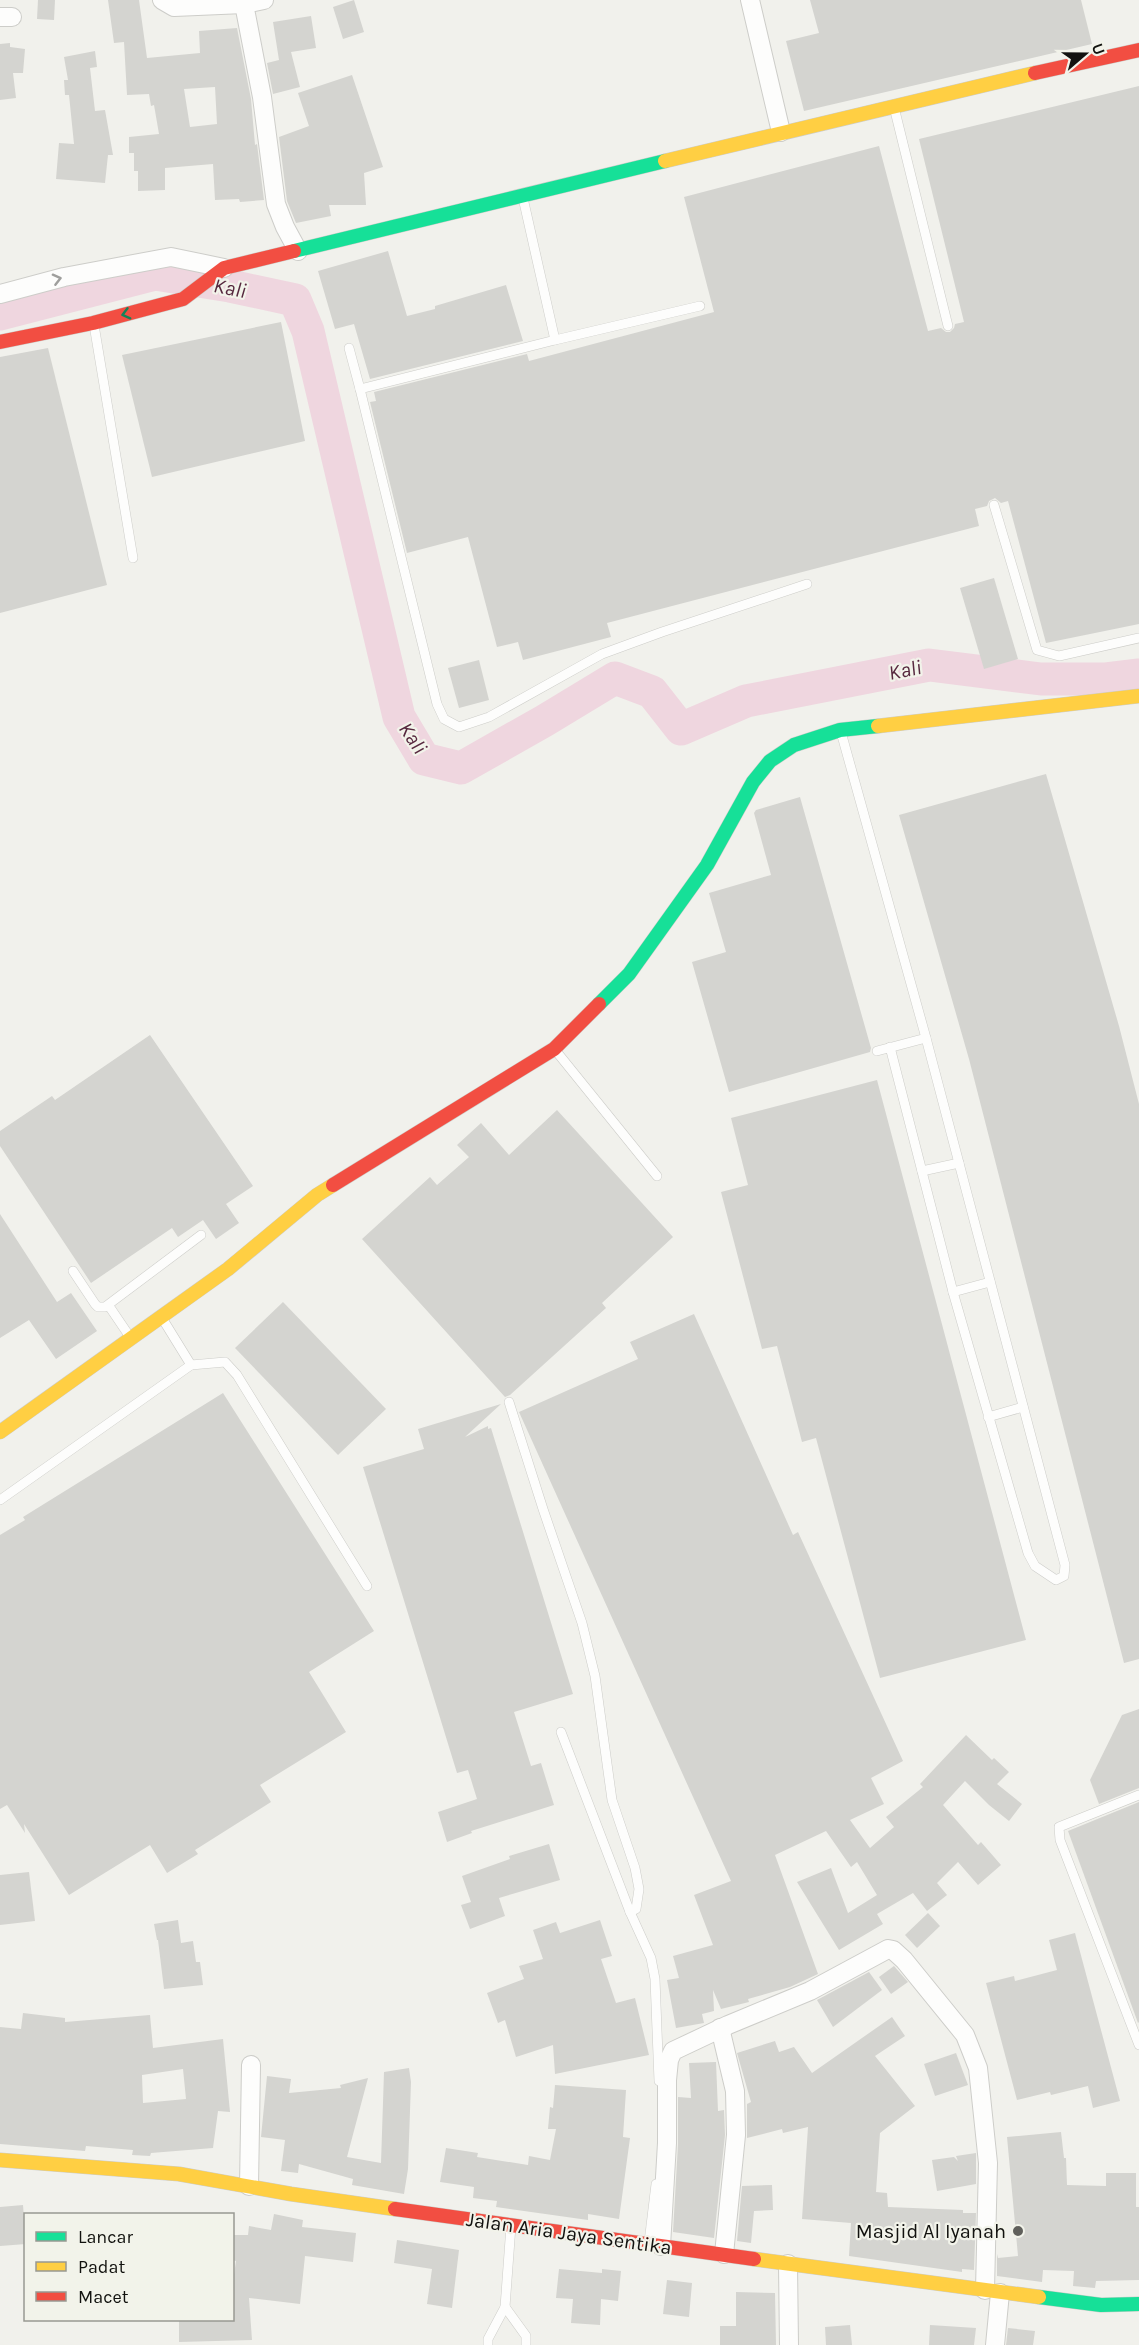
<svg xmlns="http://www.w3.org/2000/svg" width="1139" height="2345" font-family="Karla,sans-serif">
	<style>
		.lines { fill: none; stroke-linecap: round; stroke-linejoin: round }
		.river { stroke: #efd6df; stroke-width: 33 }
		.building { fill: #d4d4d0; fill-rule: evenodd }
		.lane-casing { stroke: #cdcdc9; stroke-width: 10 }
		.street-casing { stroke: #cdcdc9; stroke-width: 20 }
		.fast-casing { stroke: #cdcdc9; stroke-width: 15 }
		.slow-casing { stroke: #cdcdc9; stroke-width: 15 }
		.jam-casing { stroke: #cdcdc9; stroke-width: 15 }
		.lane { stroke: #fdfdfc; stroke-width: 9 }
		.street { stroke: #fdfdfc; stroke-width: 18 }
		.fast { stroke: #16e098; stroke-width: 14 }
		.slow { stroke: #ffcf43; stroke-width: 14 }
		.jam { stroke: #f24e42; stroke-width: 14 }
		.oneway { stroke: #9f9f9d }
		.oneway2 { stroke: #14835a }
		.poi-dot { fill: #60605c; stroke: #f2f3ea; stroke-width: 2 }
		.labels { text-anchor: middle; stroke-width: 4.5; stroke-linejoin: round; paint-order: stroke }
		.poi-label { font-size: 20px; fill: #12120f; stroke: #f2f3ea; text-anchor: end }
		.street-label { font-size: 20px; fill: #12120f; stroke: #f2f3ea }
		.water-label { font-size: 21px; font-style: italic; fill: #57293f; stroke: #f2f3ea }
	</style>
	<rect width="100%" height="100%" fill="#f1f1ec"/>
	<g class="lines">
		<path class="river" d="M0 314 155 274 230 286 295 300 308 331 399 717 424 759 461 768 544 721 615 678 652 692 681 729 746 701 929 665 1041 679H1106L1139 675"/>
	</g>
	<g class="building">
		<path d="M38 0H55L54 20 37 19Z"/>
		<path d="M108 0H139L147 58 200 53 199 31 237 28 251 99 255 145 257 144 264 200 240 202 239 199 215 200 213 164 165 168V190L138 191V171H134V153H129V137L159 134 154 105 151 106 149 94 127 95 124 42 114 43ZM215 87 217 124 190 127 184 89Z"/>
		<path d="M354 0 364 32 343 39 333 7Z"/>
		<path d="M810 0H1081L1092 44 804 111 786 41 819 33Z"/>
		<path d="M311 16 316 48 291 52 300 87 273 94 267 63 279 60 273 22Z"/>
		<path d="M10 43V47L25 49 23 73H13L16 98 0 100V44Z"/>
		<path d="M95 51 97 67 90 68 95 111 105 110 113 155H108L105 183 56 179 59 143 74 144 69 95H65L64 80H68L64 57Z"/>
		<path d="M352 75 383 167 364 173 366 205H329L331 216 296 223 287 201 279 137 309 126 298 93Z"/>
		<path d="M1139 86V624L1046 643 1008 501 1001 503 995 498 989 501 987 506 975 509 979 526 607 623 611 637 523 660 518 642 497 647 468 537 407 553 370 402 376 401 374 392 527 354 529 361 714 312 684 197 879 146 928 331 941 328 946 332H950L954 328 955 324 964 322 919 139Z"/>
		<path d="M388 251 407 316 435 309V306L506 285 523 341 370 379 354 324 335 329 318 271Z"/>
		<path d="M281 322 305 441 152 477 122 355Z"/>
		<path d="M48 348 107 585 0 613V357Z"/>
		<path d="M994 578 1018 659 984 669 960 588Z"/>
		<path d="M479 660 489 700 459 708 448 668Z"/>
		<path d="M1046 774 1119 1026 1139 1104V1659L1124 1663 969 1059 899 815Z"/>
		<path d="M800 797 871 1048 870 1052 729 1092 692 962 726 952 709 893 771 875 754 813 756 810Z"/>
		<path d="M150 1035 253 1186 226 1204 239 1223 216 1239 203 1220 178 1237 172 1228 91 1283 0 1146V1131L52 1096 55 1100Z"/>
		<path d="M877 1080 1026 1640 880 1678 816 1438 802 1442 777 1346 762 1349 721 1192 748 1185 731 1118Z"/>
		<path d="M557 1110 673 1237 602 1303 606 1308 510 1395 505 1397 362 1239 430 1177 437 1185 469 1157 457 1145 481 1123 509 1155Z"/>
		<path d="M0 1214 57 1302 71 1293 97 1331 56 1359 29 1320 0 1338Z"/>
		<path d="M283 1302 386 1409 338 1455 235 1348Z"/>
		<path d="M694 1314 793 1535 798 1532 903 1761 871 1778 884 1804 850 1820 870 1848 894 1827 886 1817 923 1787 920 1784 966 1735 992 1760 994 1758 1009 1772 997 1784 1022 1804 1009 1821 989 1805 965 1781 943 1805 978 1845 981 1842 1001 1865 978 1885 958 1862 937 1883 947 1895 927 1911 913 1893 877 1914 883 1924 839 1950 797 1882 831 1868 848 1913 877 1895 857 1862 851 1867 826 1831 775 1855 818 1974 790 1987 748 1999 749 2002 721 2009 713 1990 714 2011 702 2014 704 2023 676 2028 667 1980 679 1978 673 1956 713 1945 694 1895 731 1881 519 1412 638 1359 630 1342Z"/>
		<path d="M223 1393 374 1631 309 1672 346 1732 260 1785 271 1802 195 1850 198 1854 167 1873 150 1845 69 1895 24 1824 25 1833 7 1805 0 1809V1535L25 1520 23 1517Z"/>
		<path d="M501 1404 465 1437 488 1426V1429L491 1428 573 1694 514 1712 531 1766 541 1763 554 1805 471 1831 472 1833 447 1842 438 1812 477 1799 468 1770 457 1773 363 1467 424 1449 418 1429Z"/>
		<path d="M1139 1709V1788L1099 1804 1090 1780 1122 1715Z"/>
		<path d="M1139 1802V2022L1138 2023 1068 1831Z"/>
		<path d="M549 1844 560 1880 499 1898 505 1916 470 1929 461 1905 471 1902 462 1876 510 1859 509 1856Z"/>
		<path d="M29 1872 35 1921 0 1925V1875Z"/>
		<path d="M928 1913 940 1926 917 1948 905 1935Z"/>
		<path d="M178 1920 181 1943 193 1941 196 1962H200L203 1985 164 1989 158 1940H157L154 1924Z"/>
		<path d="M600 1920 612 1956 601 1959 616 2003 635 1998 649 2055 555 2074 553 2045 516 2057 505 2020 498 2023 487 1993 524 1979 519 1966 543 1959 533 1930 556 1922 560 1933Z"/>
		<path d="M1075 1933 1120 2101 1093 2108 1088 2086 1051 2095 1050 2092 1017 2100 986 1983 1014 1976 1015 1981 1057 1970 1049 1940Z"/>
		<path d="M894 1966 908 1982 891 1994 879 1977Z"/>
		<path d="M869 1972 882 1990 833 2027 817 2000Z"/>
		<path d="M23 2013 65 2018V2022L150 2015 153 2048 223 2039 230 2112 218 2111 213 2148 151 2153 150 2156 132 2155 133 2150 86 2146 85 2151 0 2144V2027L21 2029ZM183 2069 186 2099 143 2103 142 2075Z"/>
		<path d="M892 2017 905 2036 875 2056 915 2106 880 2133 876 2192 887 2193 888 2207 963 2210V2213H976L974 2270 962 2269V2272L849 2256 851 2223 802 2219 808 2127 783 2133 782 2129 747 2138V2104L751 2102 737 2053 775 2041 779 2052 794 2047 812 2073Z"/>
		<path d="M956 2053 968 2085 935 2096 924 2064Z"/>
		<path d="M716 2062 718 2111 724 2110 725 2135 714 2238 673 2232 678 2144V2097L691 2098 689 2063Z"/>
		<path d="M409 2068 411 2082 408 2169 404 2194 352 2185 353 2179 299 2164 298 2173 281 2171 285 2140 261 2137 267 2076 291 2079 289 2093 341 2088 340 2085 368 2078 347 2157 381 2163 384 2072Z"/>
		<path d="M555 2085 626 2090 623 2137 630 2138 619 2219 588 2214V2220L496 2207 497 2201 473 2198 474 2187 440 2182 446 2148 478 2153 477 2157 528 2165 529 2156 550 2160 556 2129H548L550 2107 553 2108Z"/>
		<path d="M1061 2132 1064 2158H1066L1067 2185 1106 2186V2173H1136V2207H1139V2280L1096 2281 1095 2288 1073 2286 1074 2271 1043 2270 1042 2282 997 2276V2254L998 2258 1018 2256 1007 2137Z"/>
		<path d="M976 2153V2184L937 2191 932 2160 954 2157 958 2161 956 2156Z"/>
		<path d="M772 2185 773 2210 754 2211 751 2243 737 2241 742 2186Z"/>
		<path d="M23 2205 26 2244 0 2246V2207Z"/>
		<path d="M274 2214 303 2220 302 2227 356 2233 353 2262 305 2256 300 2304 249 2298 252 2340 179 2342V2319H232V2288L236 2261 232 2260V2235H248L249 2226 271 2230Z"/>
		<path d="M397 2240 459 2250 452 2308 427 2304 432 2269 394 2263Z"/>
		<path d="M559 2269 602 2273V2269L621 2271 618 2301 601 2299 600 2325 571 2323 573 2299 556 2298Z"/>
		<path d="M667 2280 692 2283 689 2317 663 2314Z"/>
		<path d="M736 2292 775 2293 776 2345H720V2326H736Z"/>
		<path d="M850 2325 852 2345H826L825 2327Z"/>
		<path d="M930 2325 976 2328 974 2345H929Z"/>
		<path d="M1008 2328 1035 2331 1033 2345H1006Z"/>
	</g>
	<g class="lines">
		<g class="lane-casing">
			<g id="lane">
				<path d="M894 107 948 326"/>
				<path d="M523 198 555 340 700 306"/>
				<path d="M94 325 133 558"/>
				<path d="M555 340 360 389 437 704 444 719 459 727 489 717 602 654 662 632 807 584"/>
				<path d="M349 348 360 389"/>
				<path d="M994 505 1037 650 1059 656 1139 638"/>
				<path d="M841 732 926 1038 1065 1565 1064 1576 1056 1580 1035 1566 1028 1553 953 1292 890 1047"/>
				<path d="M556 1051 657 1176"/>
				<path d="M877 1051 926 1038"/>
				<path d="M922 1171 959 1163"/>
				<path d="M73 1271 95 1304 98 1307H105L201 1235"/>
				<path d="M953 1292 990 1282"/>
				<path d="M109 1306 130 1337"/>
				<path d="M162 1318 191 1365 225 1362 237 1375 367 1586"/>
				<path d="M509 1402 543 1509 582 1623 595 1676 612 1800 635 1868 639 1889 636 1909 630 1912"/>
				<path d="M988 1417 1023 1407"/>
				<path d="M0 1500 191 1365"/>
				<path d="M561 1732 630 1912 651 1958 655 1979 659 2081"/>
				<path d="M1139 1795 1059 1827 1060 1840 1139 2045"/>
				<path d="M649 2242 656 2184"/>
				<path d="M505 2307 526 2336V2345"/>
				<path d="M488 2345V2339L505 2307 511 2226"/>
			</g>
		</g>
		<g class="street-casing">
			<g id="street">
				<path d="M162 0 174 7 244 4 264 0"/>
				<path d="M750 0 781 132"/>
				<path d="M244 4 262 97 276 204 285 227 298 251"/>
				<path d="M0 17H12"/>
				<path d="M0 294 64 277 171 257 224 268"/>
				<path d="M720 2028 735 2091 736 2135 724 2254"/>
				<path d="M249 2186 251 2065"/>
				<path d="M661 2246 667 2143V2080L669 2060 673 2051 728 2025 810 1991 888 1949 893 1950 904 1960 965 2035 978 2068 988 2163 985 2290"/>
				<path d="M788 2264 789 2345"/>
				<path d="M995 2345 1000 2293"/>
			</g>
		</g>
		<g class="fast-casing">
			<g id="fast">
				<path d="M294 251 665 161"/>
				<path d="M599 1004 629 974 707 865 753 782 770 761 794 745 840 730 878 726"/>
				<path d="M1039 2297 1101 2305 1139 2304"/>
			</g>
		</g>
		<g class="slow-casing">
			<g id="slow">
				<path d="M665 161 1035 73"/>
				<path d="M878 726 1139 696"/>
				<path d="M0 1432 228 1269 317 1195 333 1185"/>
				<path d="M0 2160 179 2174 291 2194 395 2209"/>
				<path d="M754 2259 1039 2297"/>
			</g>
		</g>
		<g class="jam-casing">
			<g id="jam">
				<path d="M1035 73 1139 50"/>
				<path d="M0 342 93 323 183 299 224 268 294 251"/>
				<path d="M333 1185 554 1049 599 1004"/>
				<path d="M395 2209 754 2259"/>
			</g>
		</g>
		<use href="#lane" class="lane"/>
		<use href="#street" class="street"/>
		<use href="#fast" class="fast"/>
		<use href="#slow" class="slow"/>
		<use href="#jam" class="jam"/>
	</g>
	<defs><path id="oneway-chevron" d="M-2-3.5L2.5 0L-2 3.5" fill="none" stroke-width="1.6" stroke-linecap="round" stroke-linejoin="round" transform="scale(1.5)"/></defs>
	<use class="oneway" href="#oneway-chevron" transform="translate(57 279) rotate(-14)"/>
	<use class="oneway2" href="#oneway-chevron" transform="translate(126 314) rotate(165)"/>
	<circle class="poi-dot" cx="1018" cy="2231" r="6"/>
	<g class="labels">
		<g class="poi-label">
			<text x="1006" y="2238">Masjid Al Iyanah</text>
		</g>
		<g class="street-label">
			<text transform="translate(569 2233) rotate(8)" y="7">Jalan Aria Jaya Sentika</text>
		</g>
		<g class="water-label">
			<text transform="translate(230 288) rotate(11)" y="7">Kali</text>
			<text transform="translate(905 670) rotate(-11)" y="7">Kali</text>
			<text transform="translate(413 738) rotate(56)" y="7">Kali</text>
		</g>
	</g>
	<rect x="24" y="2213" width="210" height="108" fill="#f2f3ea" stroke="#989992" stroke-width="1.5"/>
	<rect x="36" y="2232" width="30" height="9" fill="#16e098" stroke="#989992" stroke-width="1.5"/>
	<text x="78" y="2243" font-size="18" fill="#12120f">Lancar</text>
	<rect x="36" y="2262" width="30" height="9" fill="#ffcf43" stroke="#989992" stroke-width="1.5"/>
	<text x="78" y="2273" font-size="18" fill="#12120f">Padat</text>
	<rect x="36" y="2292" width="30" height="9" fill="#f24e42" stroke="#989992" stroke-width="1.5"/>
	<text x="78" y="2303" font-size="18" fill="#12120f">Macet</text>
	<g transform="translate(1085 54) rotate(70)" stroke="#f2f3ea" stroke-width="4.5" paint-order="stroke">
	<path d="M0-4.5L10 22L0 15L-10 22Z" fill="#12120f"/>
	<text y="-9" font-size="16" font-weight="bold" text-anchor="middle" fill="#12120f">U</text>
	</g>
</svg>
